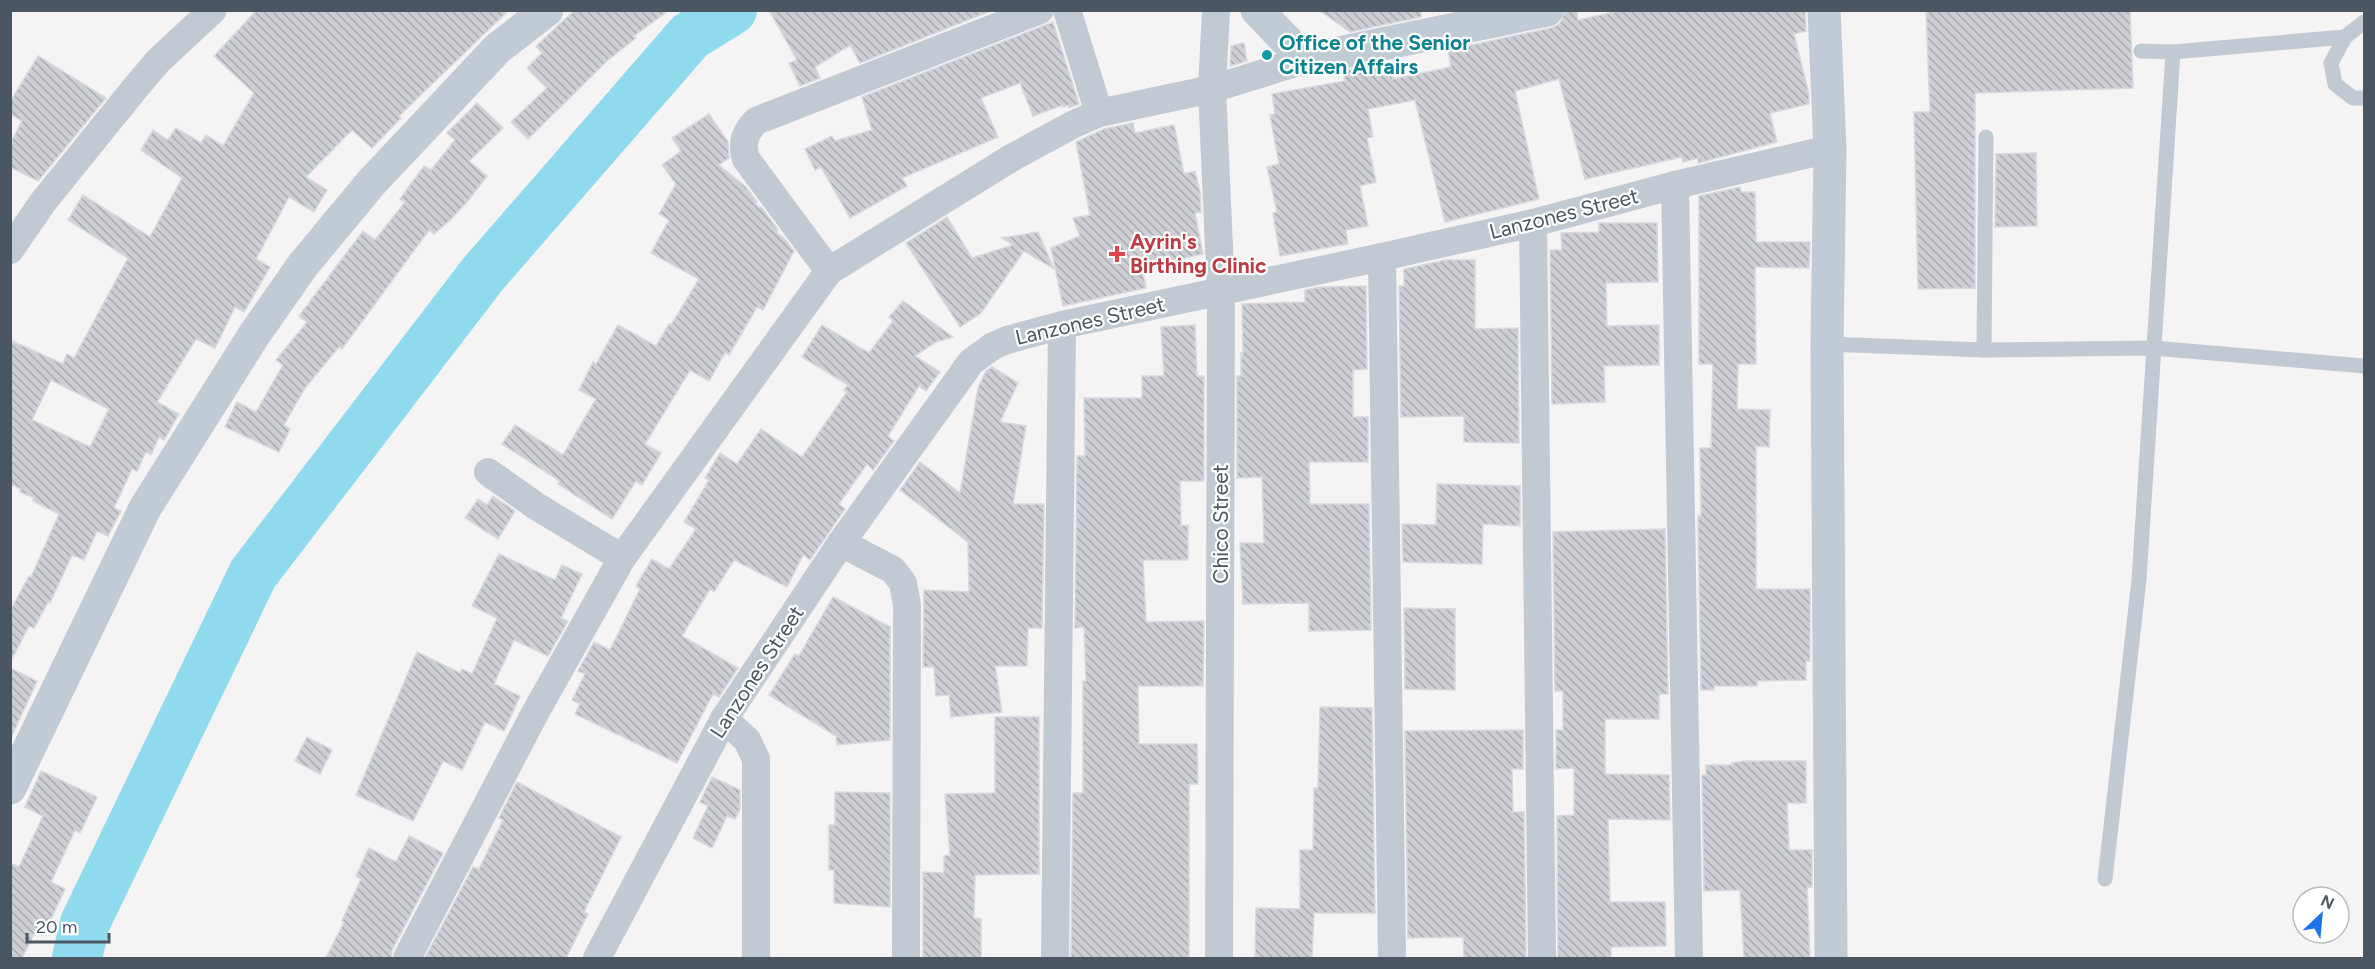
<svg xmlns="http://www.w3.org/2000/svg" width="2375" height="969" font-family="Figtree,sans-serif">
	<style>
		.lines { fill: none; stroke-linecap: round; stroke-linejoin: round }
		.river { stroke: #90daee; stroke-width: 50 }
		.building { fill: url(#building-back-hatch); stroke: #d7d9de; stroke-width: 1.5; fill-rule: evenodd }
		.lane { stroke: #c1cad2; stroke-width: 15 }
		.street { stroke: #c1cad2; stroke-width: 28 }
		.secondary { stroke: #c1cbd6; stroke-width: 33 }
		.culture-dot { fill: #0f9aa8; stroke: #fff; stroke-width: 2 }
		.health-dot { fill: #e0444e; stroke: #fff; stroke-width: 2 }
		.labels { text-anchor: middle; stroke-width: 4.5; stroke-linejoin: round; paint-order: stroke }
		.culture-label { font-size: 21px; font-weight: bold; fill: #0d838f; stroke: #fff; text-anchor: start }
		.street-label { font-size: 21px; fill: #4a5661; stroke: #fff }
		.health-label { font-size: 21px; font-weight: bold; fill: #be3a42; stroke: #fff; text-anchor: start }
	</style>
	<defs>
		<pattern id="building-back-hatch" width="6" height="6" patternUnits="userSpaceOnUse" patternTransform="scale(1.5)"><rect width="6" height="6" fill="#cdcfd5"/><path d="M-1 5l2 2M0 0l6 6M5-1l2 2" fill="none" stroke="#a8abb0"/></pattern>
	</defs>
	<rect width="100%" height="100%" fill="#f5f3f3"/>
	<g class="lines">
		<path class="river" d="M77 958 85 923 253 574 483 274 690 36 732 10"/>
	</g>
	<g class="building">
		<path d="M257 10H509L399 116 401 118 372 148 352 130 306 177 327 190 314 212 289 197 256 259 270 267 244 312 235 307 215 348 196 339 157 402 179 414 164 440 159 437 151 455 146 452 137 471 132 469 114 508 121 511 108 536 97 531 84 560 72 555 50 603 48 602 34 628 29 626 10 663V611L29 576 31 577 59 514 33 501 34 498 20 492 21 489 10 484V340L63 364 67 354 74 358 128 258 68 220 83 195 150 237 182 178 141 150 153 130 168 140 176 128 201 143 206 135 223 146 254 93 214 56ZM51 380 109 409 90 447 32 420Z"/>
		<path d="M575 10H669L634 36 636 38 608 60 528 139 511 122 547 88 527 68 542 53 536 46Z"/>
		<path d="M769 10H993L860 63 850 45 815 67 820 78 800 86 789 63 797 60Z"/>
		<path d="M1319 10H1421V17L1350 32Z"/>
		<path d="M1565 10H1577L1578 20 1623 10H1805L1806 31 1794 34 1809 94V104L1770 113 1777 142 1698 163V158L1683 162 1682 157 1585 179 1559 79 1515 91 1539 199 1445 222 1415 100 1368 109 1373 137 1367 138 1376 182 1360 186 1368 226 1346 230 1348 244 1280 256 1273 213 1277 212 1267 167 1279 164 1270 115 1275 114 1272 94 1345 81 1343 71 1389 62 1393 79 1451 67 1448 50 1551 28 1560 24Z"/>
		<path d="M1926 10H2130L2133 88 1975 93V288L1918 289 1914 112H1930Z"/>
		<path d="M1053 22 1079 104 1069 108V105L1063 107V105L1033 116 1020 83 981 98 998 137 902 178 907 186 850 218 821 167 815 170 805 149 832 136 835 141 872 130 862 97Z"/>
		<path d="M1244 43 1247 61 1230 66 1231 46Z"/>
		<path d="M38 56 106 98 38 181 10 167V144L22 121 10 114V102Z"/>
		<path d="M477 103 503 128 469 161 487 176 468 201 450 220 434 234 429 230 342 349 339 347 305 388 284 425 290 429 279 452 225 427 237 402 256 412 283 365 276 360 307 322 299 316 363 231 375 240 405 202 400 199 424 166 431 170 455 140 447 133Z"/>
		<path d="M709 114 728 142 729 158 719 165 746 187 757 202 755 204 762 208 778 230 777 233 783 237 794 251 763 310 757 307 729 355 725 353 709 381 690 370 645 444 661 453 642 485 636 481 612 519 558 484 560 481 502 444 515 425 563 455 596 399 579 390 593 362 596 364 618 325 656 346 669 324 671 325 699 279 651 253 669 220 659 214 676 184 662 165 681 151 672 138Z"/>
		<path d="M1133 123 1135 133 1174 125 1184 174 1195 171 1200 192 1201 212 1195 213 1203 254 1142 268 1146 288 1063 306 1051 248 1080 236 1073 218 1090 215 1076 142 1104 129Z"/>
		<path d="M2036 153 2037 226 1995 227 1996 154Z"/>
		<path d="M1740 187 1741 192H1755L1756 242H1810L1809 268 1755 267 1756 364H1738L1737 409 1770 410 1769 447 1756 446V589H1810V661H1806V680L1757 681V686H1714V690H1701L1698 529V516H1701L1700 448H1711L1713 364H1699V196Z"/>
		<path d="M947 217 972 258 1013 245 1002 238 1038 232 1054 269 1024 251 981 313 960 327 906 243Z"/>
		<path d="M1599 223H1657L1658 282 1606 283 1607 326 1659 325V365L1604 366 1605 402 1552 404 1550 250H1562L1561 233 1599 232Z"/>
		<path d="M1445 260H1475V329L1518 328 1519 443 1464 442V416L1401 417 1399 286H1404V269Z"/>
		<path d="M1366 286 1367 369 1353 370V417H1368V462H1309L1310 504H1369L1371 630 1309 631V603L1243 604 1240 543H1264L1262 477 1237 478V376H1241V353H1243L1242 304 1305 302V290L1320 287Z"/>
		<path d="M903 301 953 337 936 342 915 356 940 372 926 391 919 386 888 436 894 441 873 470 867 464 839 504 845 509 810 560 803 555 787 587 734 560 714 592 710 589 682 636 738 668 719 697 713 694 677 763 575 714 580 704 572 700 585 674 578 671 594 642 610 650 640 589 636 586 652 559 669 569 696 529 684 522 709 480 705 478 720 453 737 464 761 429 802 457 847 392 844 390 848 385 802 357 822 325 869 353 893 321 889 317Z"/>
		<path d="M1195 325 1197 376H1204V481H1180L1181 526 1188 525V560H1143L1146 622 1204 621 1203 686H1138L1139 744H1197L1198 784H1189V958H1071L1073 793H1083V681H1086L1084 627 1075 628 1077 456H1085L1084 398H1142V376H1164L1161 327Z"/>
		<path d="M992 367 1018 383 1000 422 1026 426 1013 504H1044L1042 628H1028L1027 666H995L1002 712 951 717 949 695 936 696 934 667H923L924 590 969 592 968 542 900 490 920 462 960 493 978 388 986 371Z"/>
		<path d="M1437 484 1520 486V526L1483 524 1482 564 1403 562 1402 524 1436 525Z"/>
		<path d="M493 496 515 511 498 539 465 518 478 499 487 505Z"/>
		<path d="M1665 529 1668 694H1659V719H1605V774L1669 775 1670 820 1608 819 1610 902H1665L1666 946 1611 947V958H1558L1557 816 1574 815V768L1556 769V730H1563V691H1555L1553 532Z"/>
		<path d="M499 554 555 580 562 565 582 574 561 618 568 621 548 656 514 640 494 684 520 696 504 731 485 722 462 770 443 761 413 821 356 795 417 652 460 673 462 669 472 674 497 618 472 606Z"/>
		<path d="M833 597 890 627V740L837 745 836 736 769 695 795 654 799 656Z"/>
		<path d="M1404 608 1455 609V690L1405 689Z"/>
		<path d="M10 668 37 681 10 740Z"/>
		<path d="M1320 707 1372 708 1375 913H1314L1312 958H1255L1256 908 1300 909V850H1313L1314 788H1318Z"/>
		<path d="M995 717H1039V874L975 875 974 918 981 919V958H923V872L944 873V856L950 855 945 794 995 793Z"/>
		<path d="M1523 730V769H1512L1513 812H1524L1526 958H1464L1463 937 1408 938 1405 731Z"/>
		<path d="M307 737 332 750 320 774 295 761Z"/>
		<path d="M1744 761H1806V803H1787L1789 850H1812V887H1807L1810 958H1744L1740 890 1704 891 1702 775H1706V765H1732V763Z"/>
		<path d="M41 771 97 797 80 833 75 830 51 882 65 889 43 936 35 932 22 958H10V863L19 867 43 816 25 807Z"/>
		<path d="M712 777 740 790V809L735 819 727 816 712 848 693 838 708 806 700 802Z"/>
		<path d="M517 782 621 837 584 912 588 914 566 958H425L473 867 479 869 503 820 499 818Z"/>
		<path d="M835 792 890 793V907L834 903V870H829V825H835Z"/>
		<path d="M409 836 443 853 392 950 391 958H326L344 922 342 921 361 879 356 876 369 848 396 862Z"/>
	</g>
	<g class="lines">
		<g class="lane">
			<path d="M2345 37 2331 63 2335 84 2353 98H2364"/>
			<path d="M2141 51 2173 52 2345 37 2364 22"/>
			<path d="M1827 344 1984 350 2153 348 2364 366"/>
			<path d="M1984 350 1986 137"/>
			<path d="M2105 879 2139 580 2173 52"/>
		</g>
		<g class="street">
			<path d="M1067 10 1099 113"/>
			<path d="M1216 10 1212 89 1221 293 1219 958"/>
			<path d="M1675 185 1689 958"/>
			<path d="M1533 223 1542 958"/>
			<path d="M10 250 43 202 136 87 158 61 213 10"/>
			<path d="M1382 257 1392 958"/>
			<path d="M829 271 746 159C741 143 745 133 756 121L1040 10"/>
			<path d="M488 472 536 506 622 558"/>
			<path d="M841 543 893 570 903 583 907 605 906 958"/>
			<path d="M724 719 747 740 756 759V958"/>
			<path d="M407 958 534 715 622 558 829 271 1013 157 1074 124 1099 113 1212 89 1305 60"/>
			<path d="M597 958 724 719 841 543 971 362 993 346 1007 340 1062 325 1382 257 1533 223 1675 185 1830 149"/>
			<path d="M1055 958 1062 325"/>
		</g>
		<g class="secondary">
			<path d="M1257 10 1305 60 1547 10"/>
			<path d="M1824 10 1830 149 1827 344 1831 958"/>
			<path d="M10 788 145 508 254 335 303 265 371 183 497 49 547 10"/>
		</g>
	</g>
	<circle class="culture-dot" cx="1267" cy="55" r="6"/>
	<path class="health-dot" d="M1114 245h6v6h6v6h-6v6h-6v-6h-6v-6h6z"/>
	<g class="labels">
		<g class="culture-label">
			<text x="1279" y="50">Office of the Senior<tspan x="1279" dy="24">Citizen Affairs</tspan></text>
		</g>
		<g class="street-label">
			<text transform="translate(1564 214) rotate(-14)" y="7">Lanzones Street</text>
			<text transform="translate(1090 321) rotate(-13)" y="7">Lanzones Street</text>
			<text transform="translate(1221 524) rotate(-90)" y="7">Chico Street</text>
			<text transform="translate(757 672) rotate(-57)" y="7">Lanzones Street</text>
		</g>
		<g class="health-label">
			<text x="1130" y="249">Ayrin's<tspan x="1130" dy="24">Birthing Clinic</tspan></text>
		</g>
	</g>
	<rect width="2375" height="969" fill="none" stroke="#4a5661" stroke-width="24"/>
	<g transform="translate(2321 915) rotate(26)"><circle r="28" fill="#ffffff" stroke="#b7bbc0" stroke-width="1.5"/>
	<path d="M0-4.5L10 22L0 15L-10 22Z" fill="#1a73e8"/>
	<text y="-9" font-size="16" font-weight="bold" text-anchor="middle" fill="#4a5661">N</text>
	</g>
	<path d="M27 933v9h82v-9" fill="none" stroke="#4a5661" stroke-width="3"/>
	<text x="36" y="933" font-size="18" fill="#4a5661" stroke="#ffffff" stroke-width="4.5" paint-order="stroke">20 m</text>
</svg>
